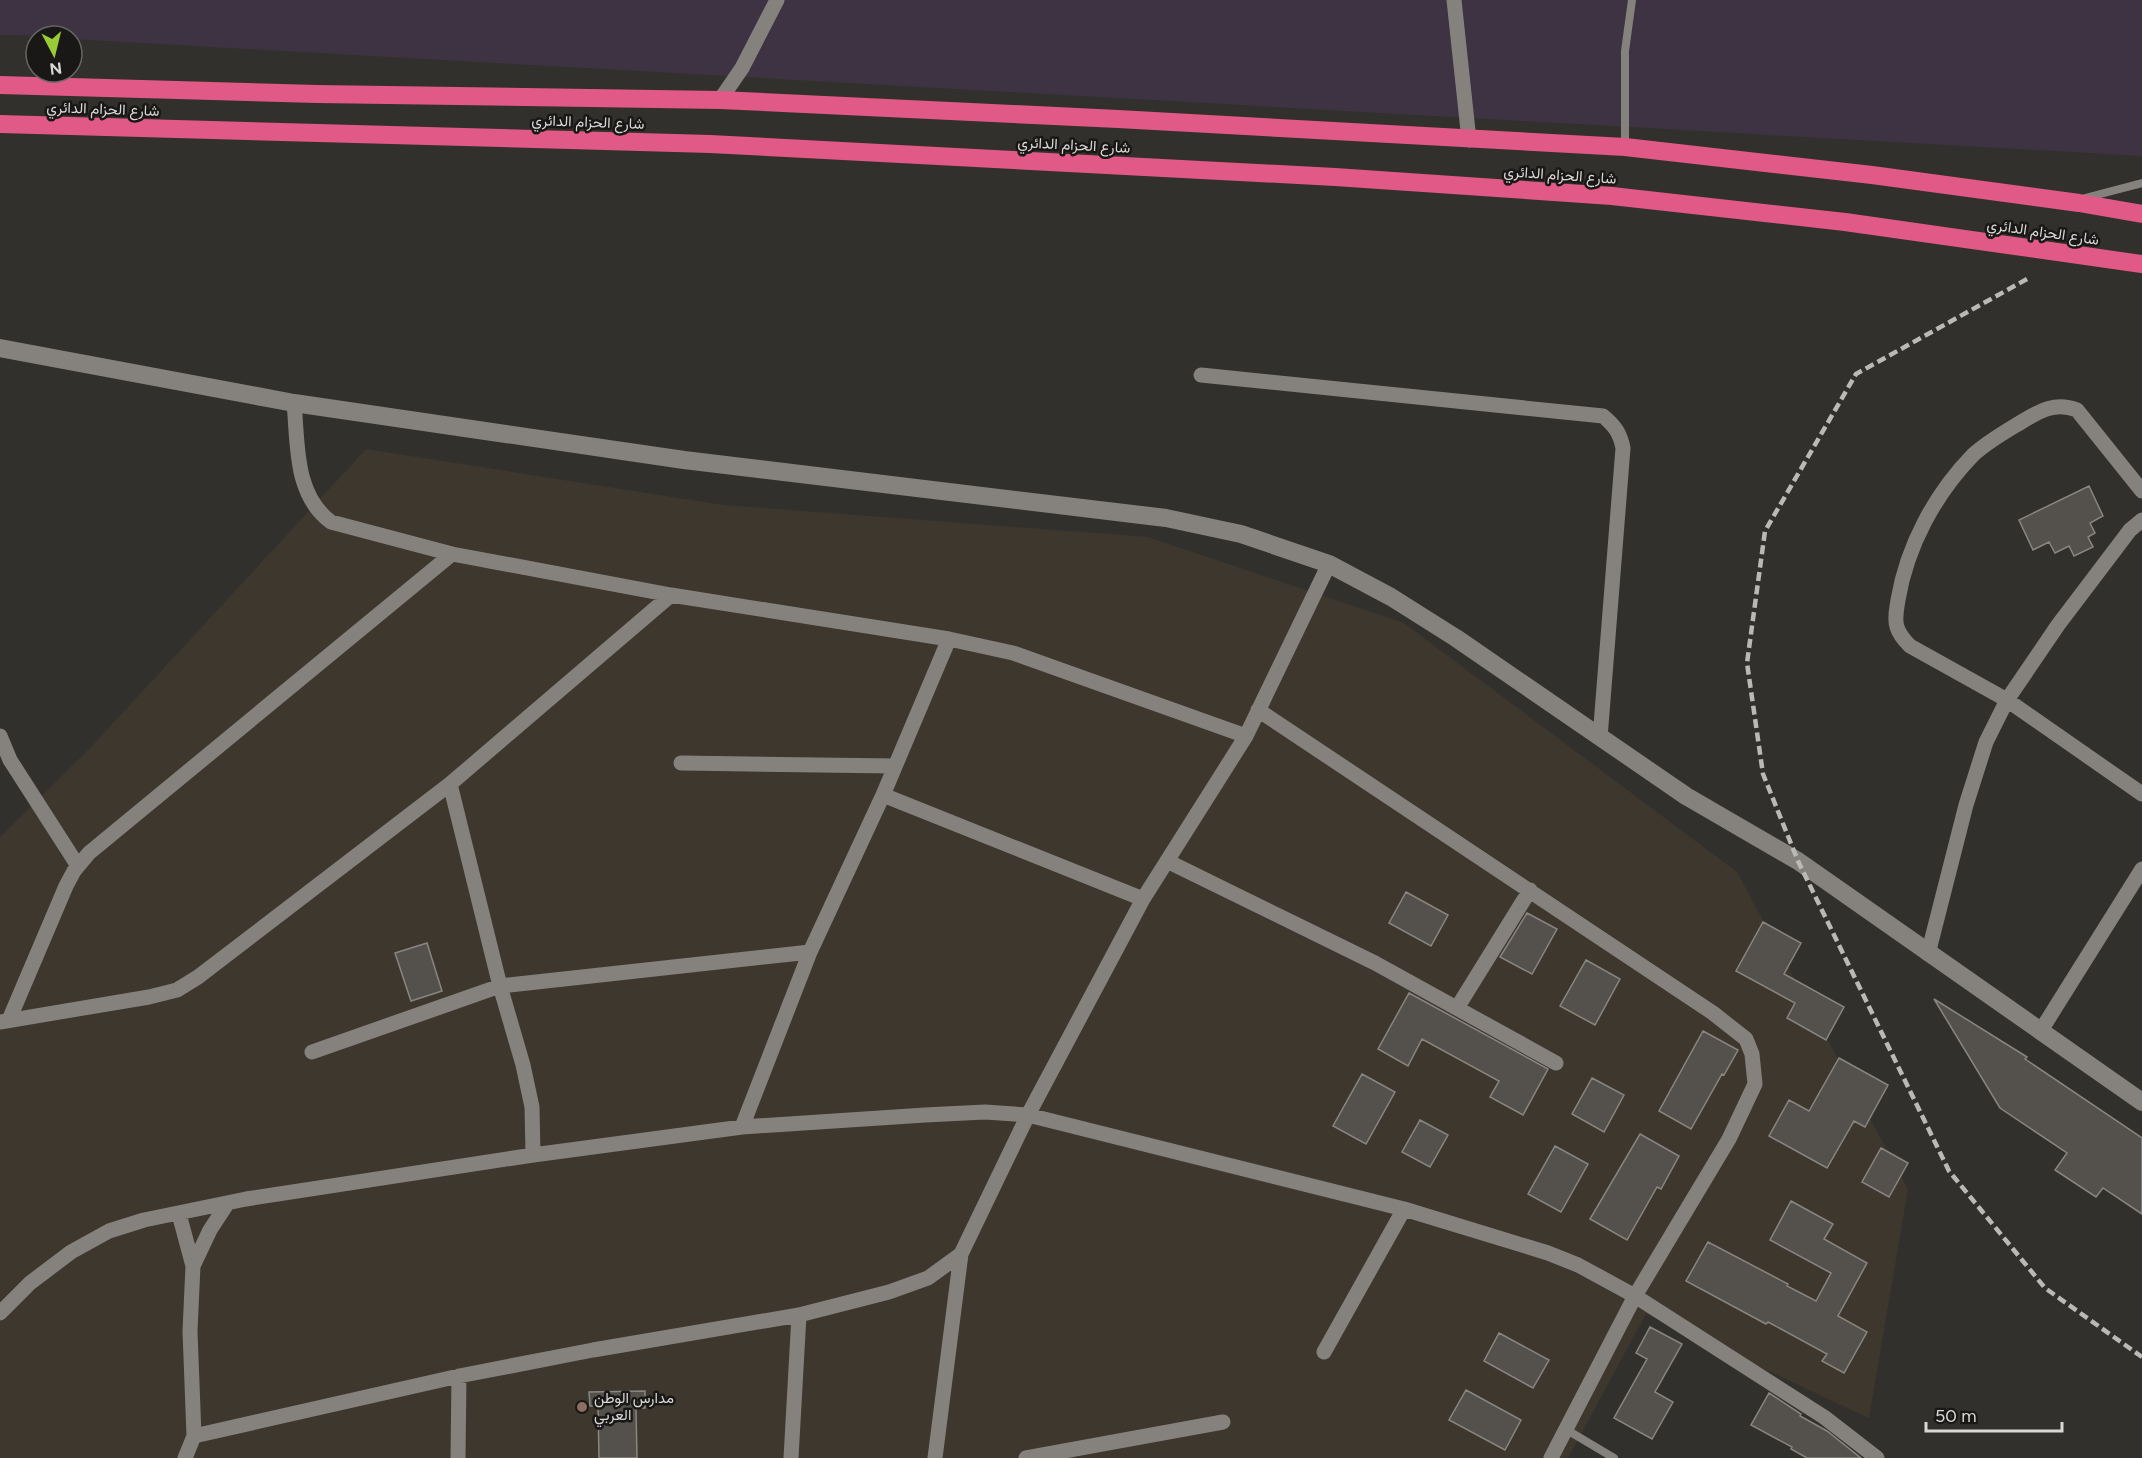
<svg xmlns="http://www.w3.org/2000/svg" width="2142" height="1458" font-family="Figtree,Vazirmatn,sans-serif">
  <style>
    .built { fill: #3d372e }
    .industrial { fill: #3d3343 }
    .building { fill: #54514d; stroke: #898681; stroke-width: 1.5 }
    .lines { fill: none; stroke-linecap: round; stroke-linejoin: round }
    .lane { stroke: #85827e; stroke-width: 8 }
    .street { stroke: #85827e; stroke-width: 15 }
    .secondary { stroke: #85827e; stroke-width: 18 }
    .highway { stroke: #e15987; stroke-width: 18 }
    .rail { stroke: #bbb9b7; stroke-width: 4.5; stroke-dasharray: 9 4.5; stroke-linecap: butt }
    .education-dot { fill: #8d6e63; stroke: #191816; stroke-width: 2 }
    .labels { text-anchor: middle; stroke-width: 5; stroke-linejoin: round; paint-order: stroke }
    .street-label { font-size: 15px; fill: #dad8d6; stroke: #191816 }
    .poi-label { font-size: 15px; fill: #dad8d6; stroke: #191816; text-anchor: start }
  </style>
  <rect width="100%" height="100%" fill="#32302c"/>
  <path class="built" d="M366,449L723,505L1148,537L1404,623L1737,872L1908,1189L1869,1418L1646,1314L1568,1458H0V837L90,748Z"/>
  <path class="industrial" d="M0,0H2142V156L72,39V36L0,35Z"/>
  <path class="building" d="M2089,486L2103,516L2090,523L2095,533L2088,537L2093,547L2074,556L2069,546L2055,553L2049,542L2033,550L2019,520Z
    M1406,892L1448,915L1431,946L1389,923Z
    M1527,913L1557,929L1532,974L1500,957Z
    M1763,922L1801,943L1784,974L1844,1007L1826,1040L1787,1018L1795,1003L1736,971Z
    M427,943L442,991L411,1001L395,953Z
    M1586,960L1620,979L1595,1025L1560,1006Z
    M1409,993L1548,1069L1523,1115L1490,1097L1499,1081L1422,1039L1408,1066L1378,1049Z
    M1934,999L2027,1057L2025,1059L2142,1138V1214L2103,1188L2096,1197L2055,1170L2067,1153L2000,1108Z
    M1703,1031L1738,1050L1724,1075L1722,1074L1691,1129L1659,1111Z
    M1839,1058L1888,1085L1865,1127L1854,1121L1827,1168L1769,1136L1789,1100L1809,1111Z
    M1362,1074L1395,1092L1366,1144L1333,1126Z
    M1592,1078L1624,1095L1604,1132L1572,1114Z
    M1420,1120L1448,1135L1430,1167L1402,1152Z
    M1640,1134L1679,1156L1661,1189L1657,1187L1627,1240L1590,1219Z
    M1555,1146L1588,1164L1561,1212L1528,1194Z
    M1881,1148L1908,1163L1889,1197L1862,1182Z
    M1791,1201L1833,1224L1824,1239L1867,1263L1838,1316L1867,1332L1844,1373L1822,1361L1827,1354L1768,1322L1766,1324L1686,1281L1708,1242L1788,1284L1787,1286L1816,1301L1831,1273L1770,1240Z
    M1650,1327L1682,1344L1655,1392L1673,1402L1652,1439L1614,1418L1647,1359L1636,1353Z
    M1499,1333L1549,1360L1533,1388L1484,1361Z
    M1466,1390L1521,1420L1505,1450L1449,1420Z
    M645,1391V1408H636L637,1458H599L598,1406H590L589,1392Z
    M1769,1393L1801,1414L1800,1416L1827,1431L1861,1458H1807L1791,1449L1792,1447L1751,1425Z"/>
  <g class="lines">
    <path class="lane" d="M1625,146V51L1632,0
      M2085,198L2142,183
      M1567,1430L1614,1458"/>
    <path class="street" d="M1454,0L1469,140
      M720,100L742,68L777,0
      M1201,375L1603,416C1615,426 1620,433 1623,448L1600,738
      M294,403C298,444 294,495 331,522L452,554L671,595L949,639L1013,653L1246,736
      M2142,491L2077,410C2054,401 2038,412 2018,424C2003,433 1986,443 1973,455C1935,494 1907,546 1898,600C1897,608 1894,618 1897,627C1899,634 1904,640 1910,646L2007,700L2142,794
      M1258,710L1713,1013L1746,1039L1752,1054L1755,1084L1729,1139L1635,1296L1551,1458
      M0,736L10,760L78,866
      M681,763L894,766
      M450,784L500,986L523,1065L532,1107L533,1155
      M883,795L1143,899
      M1167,861L1375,963L1556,1063
      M1928,954L1966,805L1986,742L2007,700L2058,625L2130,530L2142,520
      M1457,1008L1530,890
      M9,1020L66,886L74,871L89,853L452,554
      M0,1022L149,997L177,990L198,977L450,784L671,595
      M2040,1032L2142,869
      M312,1052L500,986L810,952
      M742,1127L810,952L883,795L949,639
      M179,1214L193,1266L190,1331L194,1436L185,1458
      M193,1266L210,1230L227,1204
      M0,1313L30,1283L71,1252L109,1231L144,1220L246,1199L533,1155L742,1127L925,1115L985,1112L1028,1115L1404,1209L1548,1253L1578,1265L1635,1296L1824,1417L1877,1458
      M1324,1352L1404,1209
      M194,1436L459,1376L593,1350L799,1315L889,1292L928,1278L961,1254
      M458,1458L459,1376
      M791,1458L799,1315
      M935,1458L961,1254L1028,1115L1143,899L1246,736L1329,564
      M1026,1458L1223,1422"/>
    <path class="secondary" d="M0,348L294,403L684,460L1166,518L1241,534L1329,564L1391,597L1456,638L1686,796L1798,861L2142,1102"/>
    <path class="highway" d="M0,85L317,94L720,100L1118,119L1625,147L1872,175L2079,203L2142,214
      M0,124L710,144L1335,177L1612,196L1845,222L2142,264"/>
    <path class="rail" d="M2027,279L1856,374L1765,531L1747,663L1763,774L1798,861L1949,1171L2045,1288L2142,1357"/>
  </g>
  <circle class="education-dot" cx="582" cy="1407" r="6"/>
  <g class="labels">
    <g class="street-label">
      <text transform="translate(103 109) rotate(2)" y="5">شارع الحزام الدائري</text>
      <text transform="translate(588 122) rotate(2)" y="5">شارع الحزام الدائري</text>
      <text transform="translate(1074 145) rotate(3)" y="5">شارع الحزام الدائري</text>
      <text transform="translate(1560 175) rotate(4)" y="5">شارع الحزام الدائري</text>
      <text transform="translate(2043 232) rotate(8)" y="5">شارع الحزام الدائري</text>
    </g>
    <g class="poi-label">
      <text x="594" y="1403">مدارس الوطن<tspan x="594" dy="17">العربي</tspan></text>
    </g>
  </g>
  <g transform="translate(54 54) rotate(173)"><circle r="28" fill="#191816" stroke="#666563" stroke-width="1.5"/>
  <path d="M0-4.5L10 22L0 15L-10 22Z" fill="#99cb36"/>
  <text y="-9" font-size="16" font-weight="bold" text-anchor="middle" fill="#dad8d6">N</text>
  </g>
  <path d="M1926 1422v9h136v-9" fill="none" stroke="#dad8d6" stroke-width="3"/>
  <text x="1935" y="1422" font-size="18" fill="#dad8d6" stroke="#191816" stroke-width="4.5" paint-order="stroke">50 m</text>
</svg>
